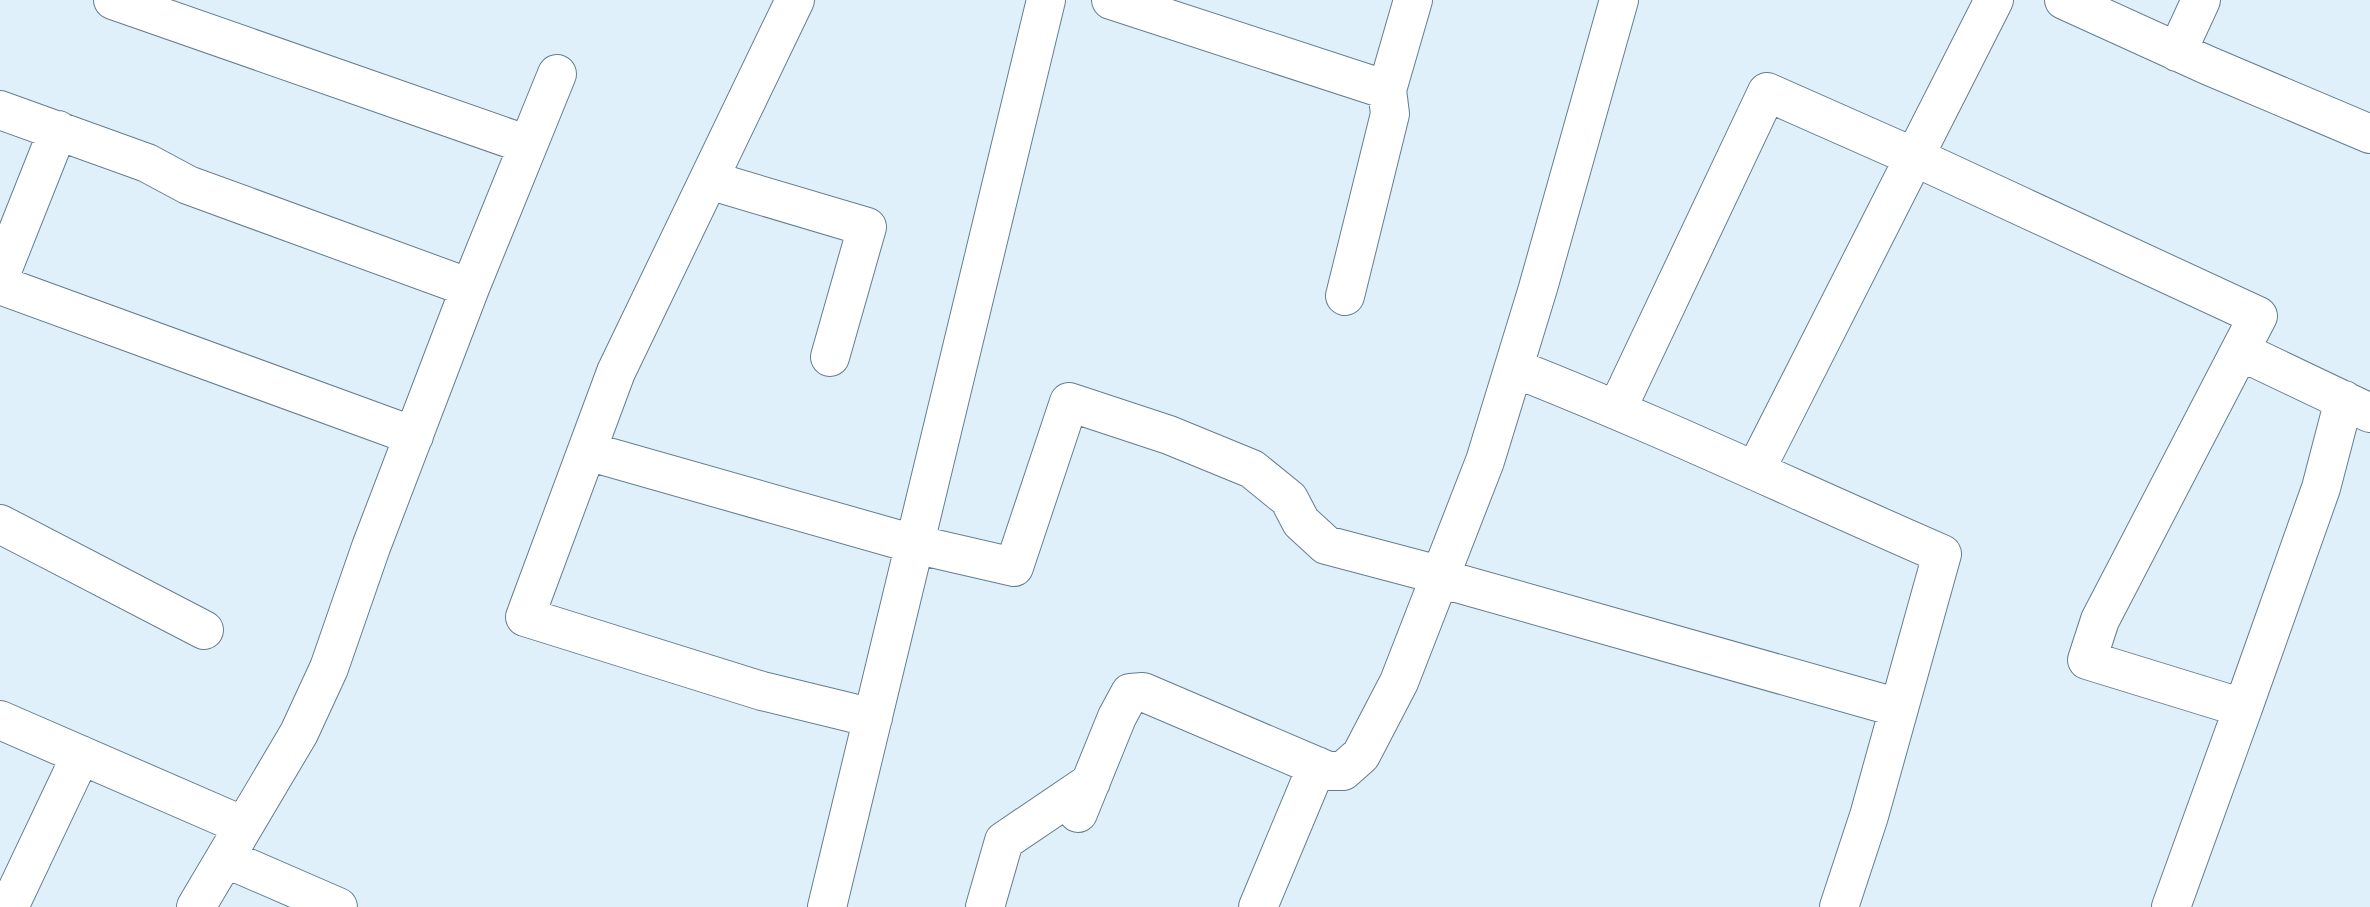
<svg xmlns="http://www.w3.org/2000/svg" width="2370" height="907" font-family="Cabin,sans-serif">
  <style>
    .lines { fill: none; stroke-linecap: round; stroke-linejoin: round }
    .minor-casing { stroke: #647e8f; stroke-width: 40 }
    .minor { stroke: #fff; stroke-width: 38 }
  </style>
  <rect width="100%" height="100%" fill="#dff0fb"/>
  <g class="lines">
    <g class="minor-casing">
      <path id="minor" d="M113,0L528,145
        M795,0L616,372L525,617L762,691L873,718
        M1111,0L1387,90
        M2064,0L2207,65L2370,134
        M2177,52L2201,0
        M0,110L147,163L188,185L470,288
        M709,180L867,227L830,357
        M0,276L58,130
        M0,285L414,436
        M1345,296L1390,114L1387,90L1413,0
        M2240,351L2370,413
        M1514,368C1659,425 1799,492 1942,554L1869,816L1839,907
        M1617,409L1767,92L1932,165L2258,316L2100,620L2087,660L2243,708L2171,907
        M587,451L914,544L1014,567L1069,402L1169,435L1252,469L1289,499L1301,522L1326,545L1428,572L1439,578L1899,708
        M1755,471L1994,0
        M0,524L204,630
        M2243,708L2321,488L2344,400
        M0,720L244,826
        M1078,813L1117,717L1130,693L1143,692L1328,771H1343L1361,755L1399,682L1485,461L1538,288L1619,0
        M225,858L338,907
        M9,907L81,755
        M196,907L299,733L329,668L371,547L470,288L557,74
        M827,907L1046,0
        M985,907L1004,841L1091,782
        M1258,907L1317,766"/>
    </g>
    <use href="#minor" class="minor"/>
  </g>
</svg>
